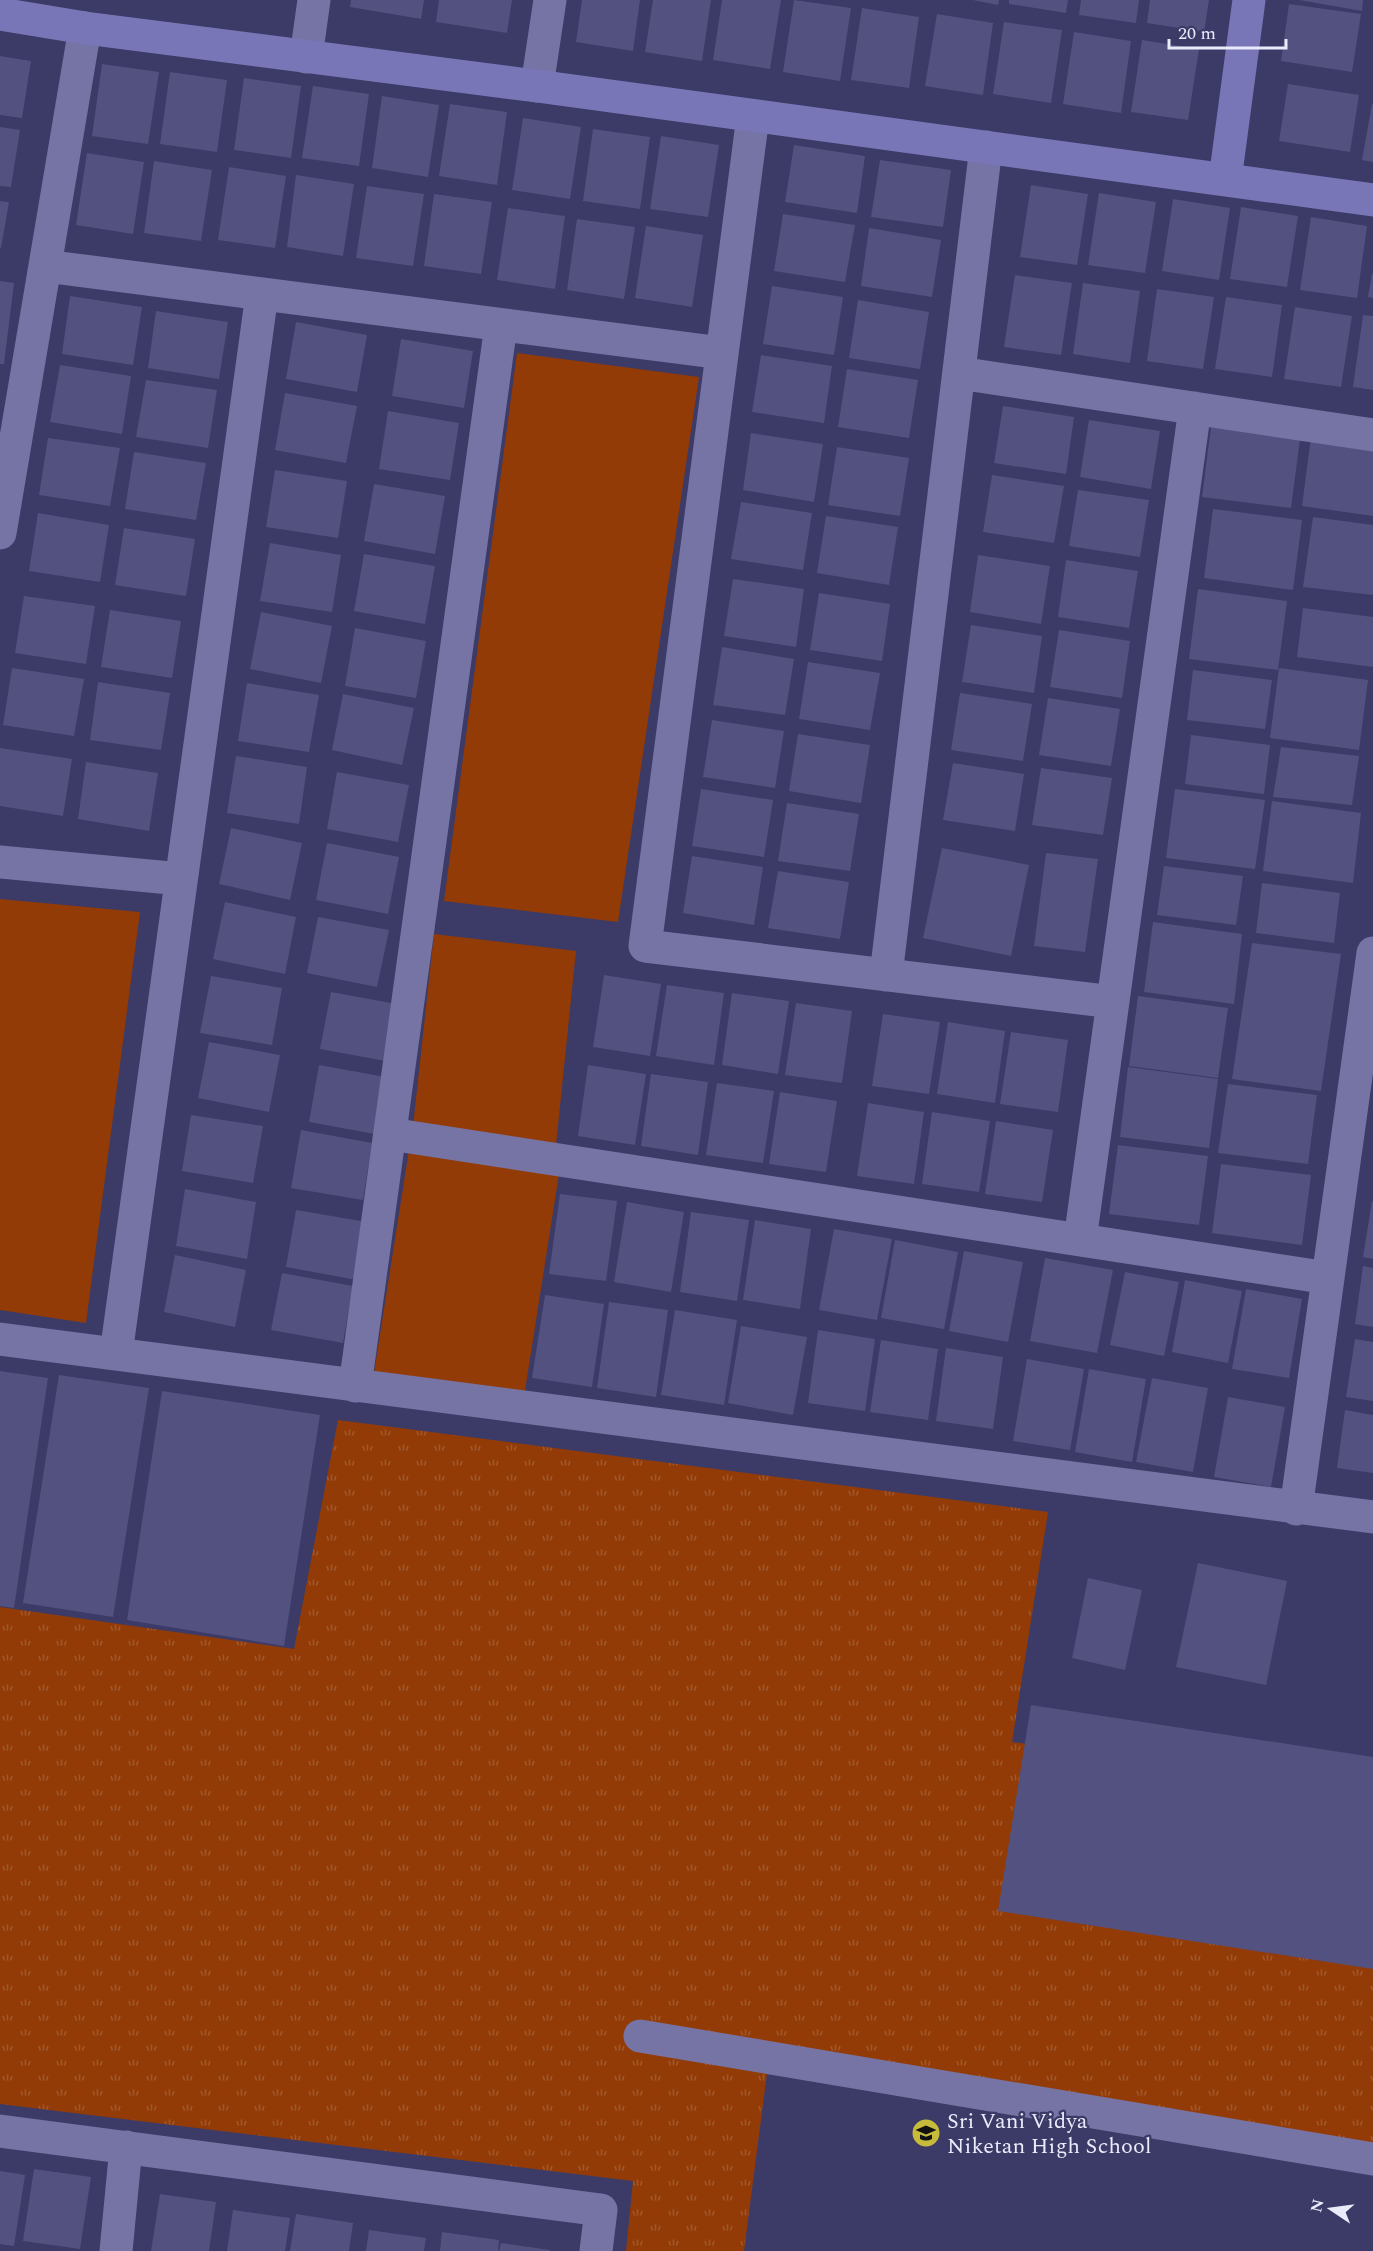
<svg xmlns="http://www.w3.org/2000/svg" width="1373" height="2251" font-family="Spectral,serif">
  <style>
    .grass { fill: url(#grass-tufts) }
    .green { fill: #923b07 }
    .building { fill: #525180 }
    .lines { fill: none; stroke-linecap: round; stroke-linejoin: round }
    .street { stroke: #7574a5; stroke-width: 33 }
    .secondary { stroke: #7976b8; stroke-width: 33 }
    .labels { text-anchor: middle; stroke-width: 4.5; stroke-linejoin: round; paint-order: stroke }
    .poi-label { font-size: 22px; fill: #e9eafa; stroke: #3c3a66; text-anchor: start }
  </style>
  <defs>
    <pattern id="grass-tufts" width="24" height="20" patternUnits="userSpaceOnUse" patternTransform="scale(1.5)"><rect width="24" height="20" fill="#923b07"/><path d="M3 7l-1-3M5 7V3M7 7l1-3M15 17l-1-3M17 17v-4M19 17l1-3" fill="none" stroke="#a1582c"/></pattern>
  </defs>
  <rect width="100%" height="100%" fill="#3c3a66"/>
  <path class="grass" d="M338,1420L1048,1512L1012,1742L1373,1786V2143L767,2073L744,2251H626L633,2181L0,2104V1607L294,1649Z"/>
  <path class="green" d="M517,353L699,377L618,922L444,901Z
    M0,899L140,912L86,1323L0,1310Z
    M434,934L576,951L556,1145L413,1126Z
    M409,1150L559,1174L524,1397L374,1373Z"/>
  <path class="building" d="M351,0H424L421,19L350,7Z
    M439,0H512L507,33L436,22Z
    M582,0H640L633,51L576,42Z
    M653,0H711L702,61L645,52Z
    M722,0H781L770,69L713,60Z
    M794,0L851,8L840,81L783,72Z
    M973,0H999L998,5Z
    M1009,0H1068L1066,13L1009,4Z
    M1081,0H1139L1136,23L1079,15Z
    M1150,0H1209L1204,32L1147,23Z
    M1299,0H1363L1362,11Z
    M1289,4L1361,14L1352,72L1281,61Z
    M862,8L919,17L909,88L851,80Z
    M937,14L993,23L983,95L925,86Z
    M1004,22L1062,30L1051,103L993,94Z
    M1074,32L1131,41L1121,113L1063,104Z
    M1142,40L1199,49L1188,120L1131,112Z
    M0,56L31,61L22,118L0,115Z
    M102,64L159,72L148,144L92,136Z
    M170,72L227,80L217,152L160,144Z
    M244,78L301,86L291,158L234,150Z
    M1288,84L1359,95L1350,152L1279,141Z
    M313,86L369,94L359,166L302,158Z
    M382,96L439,105L428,177L372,168Z
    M450,104L507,112L497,185L439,176Z
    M1372,104H1373V162L1362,160Z
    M523,118L581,127L570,199L512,190Z
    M0,127L20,130L11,187L0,186Z
    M593,129L650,137L640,209L583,201Z
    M661,136L719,145L708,217L650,209Z
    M794,145L865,156L857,213L785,202Z
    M87,153L144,162L133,234L76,225Z
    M880,160L951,170L943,227L871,217Z
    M154,161L212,170L201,241L144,233Z
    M229,167L286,176L275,248L218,240Z
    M296,175L354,184L343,256L287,247Z
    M1031,185L1088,194L1077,265L1020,257Z
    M367,186L424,194L413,266L356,258Z
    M1099,193L1156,202L1145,273L1088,265Z
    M434,194L492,202L481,274L424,266Z
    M1173,199L1230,208L1219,280L1162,271Z
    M0,201L9,202L1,248H0Z
    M1241,207L1298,216L1287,287L1230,279Z
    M508,208L565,216L555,289L497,280Z
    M783,214L855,225L845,282L774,271Z
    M1311,217L1367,226L1357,298L1300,290Z
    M577,219L635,227L624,299L567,290Z
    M646,226L703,235L692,307L635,298Z
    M869,228L941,240L932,297L861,286Z
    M1372,274H1373V298L1368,297Z
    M1015,275L1072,283L1061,355L1004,347Z
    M0,281L14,283L4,364H0Z
    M1083,283L1140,291L1130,363L1073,354Z
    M772,286L843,297L834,355L763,344Z
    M1157,289L1214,297L1203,369L1147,361Z
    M70,296L142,307L133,365L62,354Z
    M1226,297L1282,305L1272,377L1215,369Z
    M858,300L929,312L920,369L849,358Z
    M1295,307L1352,316L1341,387L1284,379Z
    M156,311L228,322L219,379L148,368Z
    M1363,315L1373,316V390L1353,387Z
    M296,322L367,335L357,392L286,379Z
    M401,339L473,351L464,408L392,396Z
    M761,355L832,366L824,423L752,412Z
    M60,365L131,376L122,434L50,422Z
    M847,369L918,380L909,438L838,427Z
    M146,380L217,390L208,448L136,437Z
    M285,393L357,406L346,463L275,450Z
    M1003,406L1074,417L1066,474L994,463Z
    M388,411L459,423L450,480L379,469Z
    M1089,420L1160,431L1151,489L1080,477Z
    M1211,427L1300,439L1291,508L1202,497Z
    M751,433L823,444L814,502L743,490Z
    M1311,437L1373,445V516L1302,506Z
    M48,438L120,448L110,506L39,495Z
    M837,447L909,458L900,516L828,505Z
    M134,452L206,463L196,520L125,509Z
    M275,470L347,481L338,538L266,527Z
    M992,475L1064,486L1054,543L983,532Z
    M374,484L445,496L435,554L364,541Z
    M1078,490L1149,500L1140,557L1069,546Z
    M741,502L812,513L803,570L731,559Z
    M1213,509L1302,520L1293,590L1204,578Z
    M38,513L109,525L100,582L29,571Z
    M826,516L898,527L889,585L817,573Z
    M1313,517L1373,525V595L1303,587Z
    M124,528L195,539L186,596L115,585Z
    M270,543L341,555L332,612L260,601Z
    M364,554L435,566L425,624L354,611Z
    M978,555L1050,566L1041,624L970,612Z
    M1066,560L1138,571L1129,628L1058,617Z
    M733,579L804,589L796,647L724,636Z
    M1198,589L1287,601L1278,670L1189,659Z
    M819,593L890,604L882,661L810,650Z
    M24,596L95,606L86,664L15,653Z
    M1303,608L1373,617V667L1297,657Z
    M110,610L181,621L172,678L101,667Z
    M261,612L332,626L321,683L250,669Z
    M971,625L1042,636L1034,693L962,682Z
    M355,628L426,641L416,698L345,686Z
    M1059,630L1130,641L1122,698L1050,687Z
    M722,647L794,659L785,715L713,705Z
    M808,662L880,673L870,730L799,719Z
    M12,668L84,679L74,736L3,725Z
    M1279,668L1368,680L1359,750L1270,738Z
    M1193,670L1272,680L1265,729L1187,720Z
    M98,682L170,693L161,750L90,740Z
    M247,683L319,695L309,752L238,741Z
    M960,693L1032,704L1023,761L951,750Z
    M343,694L414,708L402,765L332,750Z
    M1048,698L1120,709L1111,766L1039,755Z
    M712,720L784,731L775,788L703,777Z
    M798,734L870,745L861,803L789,791Z
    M1191,735L1270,745L1264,794L1185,784Z
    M1281,747L1359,756L1352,805L1273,797Z
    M0,748L72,759L63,816L0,806Z
    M236,756L307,767L299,824L227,813Z
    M86,762L158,773L149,831L78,819Z
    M953,763L1024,774L1015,831L943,820Z
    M1041,768L1112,778L1103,835L1032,825Z
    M337,772L409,785L398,842L327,829Z
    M701,789L773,800L764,857L692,846Z
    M1175,789L1265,800L1255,869L1166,858Z
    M1272,801L1361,813L1353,883L1263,871Z
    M787,803L859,814L850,871L778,861Z
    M231,828L302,843L290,900L219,884Z
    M327,843L399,857L388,914L316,900Z
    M942,848L1029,865L1011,956L923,938Z
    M1046,853L1098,859L1085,952L1034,946Z
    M692,856L763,867L754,925L683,913Z
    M1164,866L1243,876L1236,925L1157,915Z
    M778,871L849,882L840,939L768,928Z
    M1262,883L1340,893L1334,943L1256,933Z
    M225,902L296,917L285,974L213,959Z
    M318,917L389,930L377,987L307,973Z
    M1153,922L1242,934L1234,1004L1144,992Z
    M1252,943L1341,954L1321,1091L1232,1079Z
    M604,975L661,984L650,1056L593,1047Z
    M211,976L282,988L272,1045L200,1033Z
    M667,985L724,993L714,1065L656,1056Z
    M331,992L402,1005L391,1062L320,1049Z
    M732,993L789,1001L778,1074L722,1065Z
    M1138,996L1228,1008L1218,1078L1129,1066Z
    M796,1003L852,1011L842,1083L785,1075Z
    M883,1014L940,1022L929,1094L872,1086Z
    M948,1022L1005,1031L995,1103L937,1094Z
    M1011,1032L1068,1040L1058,1112L1000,1104Z
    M209,1042L280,1055L269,1112L198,1098Z
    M319,1065L391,1078L380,1135L309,1122Z
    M588,1065L646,1074L635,1145L578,1136Z
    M1128,1067L1218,1079L1209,1148L1120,1137Z
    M651,1074L708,1082L698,1155L641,1146Z
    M717,1083L774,1091L763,1163L706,1155Z
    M1228,1084L1317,1095L1308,1164L1218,1153Z
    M780,1092L837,1101L826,1172L769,1164Z
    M868,1103L924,1112L914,1184L857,1176Z
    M932,1112L990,1121L979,1192L922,1184Z
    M191,1115L263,1126L253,1183L182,1171Z
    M996,1121L1053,1130L1042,1202L985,1194Z
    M301,1130L372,1143L363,1200L291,1188Z
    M1118,1145L1208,1156L1199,1225L1109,1214Z
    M1221,1164L1311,1175L1302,1245L1212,1233Z
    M185,1189L256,1202L247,1259L176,1246Z
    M560,1194L617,1201L606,1281L549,1274Z
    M1372,1201H1373V1259L1363,1257Z
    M627,1202L684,1212L671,1292L614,1282Z
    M296,1210L367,1222L357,1280L286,1267Z
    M691,1212L749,1220L737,1301L680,1292Z
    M755,1220L811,1229L800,1309L743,1300Z
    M834,1229L892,1239L877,1320L819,1310Z
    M895,1240L958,1252L944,1329L881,1318Z
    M964,1251L1023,1262L1008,1342L949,1331Z
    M175,1255L246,1270L235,1327L164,1312Z
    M1045,1258L1113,1270L1097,1353L1030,1341Z
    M1363,1266L1373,1268V1327L1355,1324Z
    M1125,1272L1179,1282L1164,1356L1110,1345Z
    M282,1273L353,1286L343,1343L271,1330Z
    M1185,1280L1242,1291L1228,1363L1172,1352Z
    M1246,1289L1302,1299L1289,1378L1232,1369Z
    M545,1295L604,1304L592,1387L532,1378Z
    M609,1302L668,1310L656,1397L597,1388Z
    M675,1310L737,1320L724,1405L661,1395Z
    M741,1326L807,1337L793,1415L728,1403Z
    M818,1330L875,1339L865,1411L808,1403Z
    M1355,1339L1373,1342V1401L1346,1397Z
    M881,1340L938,1349L928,1420L870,1412Z
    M946,1348L1003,1357L993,1429L936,1421Z
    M1027,1359L1084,1369L1070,1450L1013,1441Z
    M1089,1369L1146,1379L1132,1462L1075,1452Z
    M0,1371L48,1378L14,1608L0,1606Z
    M59,1375L149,1388L113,1617L23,1603Z
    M1152,1378L1208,1388L1193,1472L1136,1462Z
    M162,1391L320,1415L284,1646L127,1620Z
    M1228,1397L1285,1407L1271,1487L1214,1477Z
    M1345,1410L1373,1415V1473L1337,1468Z
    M1198,1563L1287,1581L1266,1685L1176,1667Z
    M1088,1578L1142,1590L1125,1670L1072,1658Z
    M1031,1705L1373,1757V1969L998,1911Z
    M34,2169L91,2177L80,2249L23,2241Z
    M0,2171L25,2175L14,2246L0,2244Z
    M160,2194L216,2202L209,2251H151Z
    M233,2210L290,2218L285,2251H227Z
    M296,2214L353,2223L349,2251H290Z
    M369,2230L426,2238L424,2251H366Z
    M442,2232L499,2240L498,2251H440Z
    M501,2243L550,2250V2251H499Z"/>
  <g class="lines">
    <path class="street" d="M306,57L314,0
      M537,86L550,0
      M753,116L645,946L1113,1002
      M45,266L722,353
      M959,373L1373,435
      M0,533L85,28
      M0,862L181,879
      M886,975L986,147
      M390,1134L1328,1278
      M1080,1240L1195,408
      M0,1339L1373,1517
      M116,1354L262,294
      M355,1386L501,325
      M1296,1509L1373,953
      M640,2036L1373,2159
      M0,2131L601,2210L596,2251
      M116,2251L126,2147"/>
    <path class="secondary" d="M0,14L85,28L537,86L1373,200
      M1225,180L1249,0"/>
  </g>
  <defs>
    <g id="school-disc" transform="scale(1.5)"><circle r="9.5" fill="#c7bb3c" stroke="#3c3a66"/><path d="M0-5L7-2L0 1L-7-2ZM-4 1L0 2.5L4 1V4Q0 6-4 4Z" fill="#111"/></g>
  </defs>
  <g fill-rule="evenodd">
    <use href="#school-disc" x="926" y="2133"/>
  </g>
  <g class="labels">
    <g class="poi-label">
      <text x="947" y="2128">Sri Vani Vidya<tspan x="947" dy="25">Niketan High School</tspan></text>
    </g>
  </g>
  <g transform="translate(1331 2209) rotate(283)" stroke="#3c3a66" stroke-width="4.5" paint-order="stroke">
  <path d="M0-4.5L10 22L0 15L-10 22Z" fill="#e9eafa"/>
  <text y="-9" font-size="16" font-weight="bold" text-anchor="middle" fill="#e9eafa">N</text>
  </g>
  <path d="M1169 39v9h117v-9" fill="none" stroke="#e9eafa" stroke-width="3"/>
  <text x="1178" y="39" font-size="18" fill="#e9eafa" stroke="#3c3a66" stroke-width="4.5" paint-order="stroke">20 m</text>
</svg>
